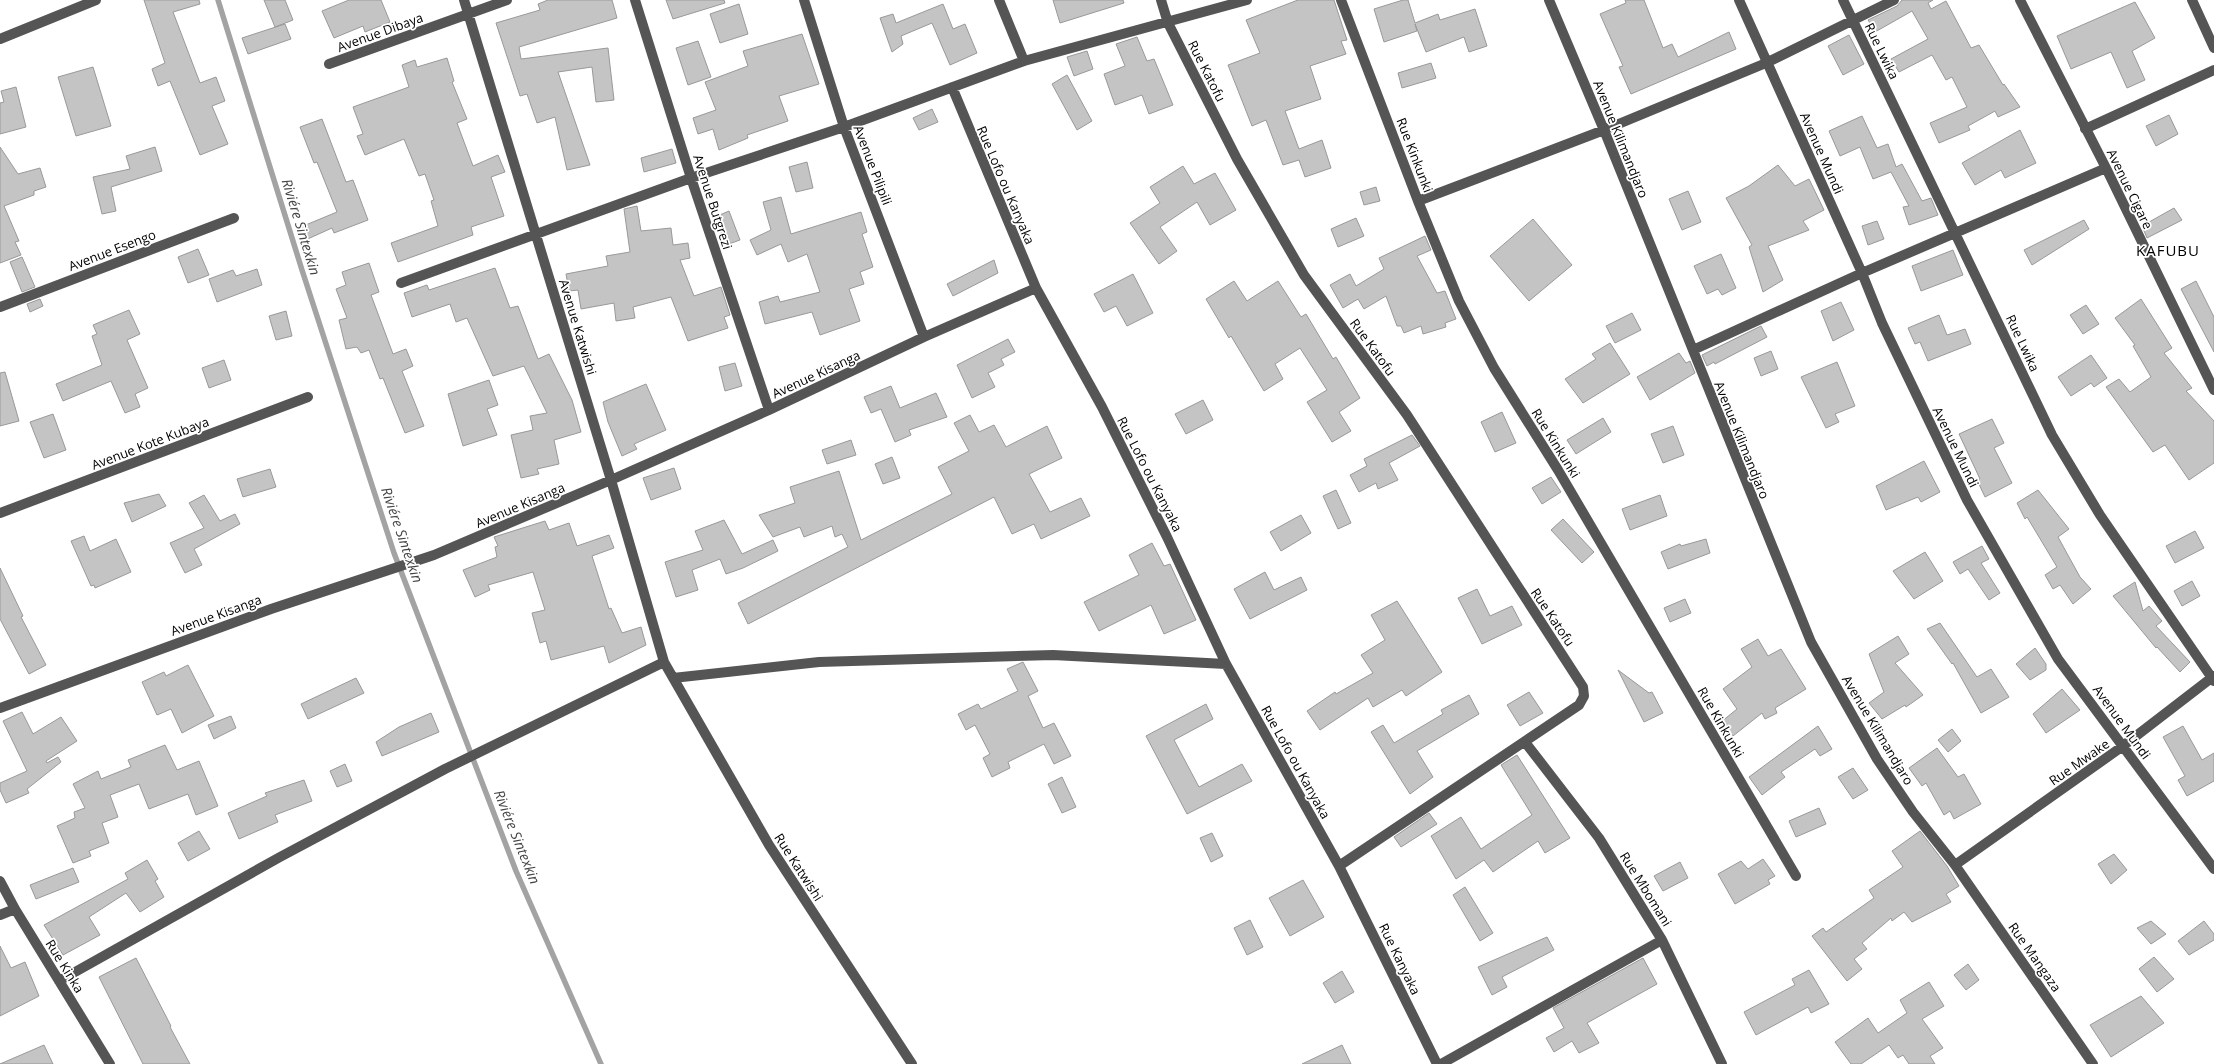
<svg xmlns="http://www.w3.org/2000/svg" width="2214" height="1064" font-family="'Open Sans',sans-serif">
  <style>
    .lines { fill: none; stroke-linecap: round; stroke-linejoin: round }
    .stream { stroke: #a3a3a3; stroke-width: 5.5 }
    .building { fill: #c4c4c4; stroke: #999 }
    .minor { stroke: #555; stroke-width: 10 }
    .labels { text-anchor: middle; stroke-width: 3.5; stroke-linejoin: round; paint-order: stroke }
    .street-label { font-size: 13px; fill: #000; stroke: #fff }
    .water-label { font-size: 14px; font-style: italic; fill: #444; stroke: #fff }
    .quarter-label { font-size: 15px; letter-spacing: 1px; fill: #000; stroke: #fff }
  </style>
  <rect width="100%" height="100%" fill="#fff"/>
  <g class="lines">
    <path class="stream" d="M218,0L302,270L394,553L516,871L601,1064"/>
  </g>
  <path class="building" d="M144,0H199L200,4L173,12L200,83L216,77L225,101L212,106L228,144L200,155L170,81L158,86L152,69L165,63Z
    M264,0H285L293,20L275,27Z
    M349,0H381L390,22L365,32L363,26L334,38L322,11Z
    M548,0H612L617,18L519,47L521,59L608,48L614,100L596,102L592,67L558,72L590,165L567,170L555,117L537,123L527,94L520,96L496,23L540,10L538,4Z
    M666,0H724L725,3L673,19Z
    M1053,0H1123L1124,3L1060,23Z
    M1298,0H1334L1347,40L1341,41L1346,54L1310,66L1321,99L1285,111L1299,149L1322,140L1331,168L1305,177L1299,160L1283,165L1266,120L1252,126L1228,65L1260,53L1246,20Z
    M1403,0H1408L1415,23L1438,14L1440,20L1475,9L1487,46L1469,52L1464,37L1426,52L1415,24L1417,31L1384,42L1374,9Z
    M1625,0H1644L1663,48L1672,44L1678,57L1729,32L1736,49L1631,94L1619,67L1623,66L1600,14L1626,3Z
    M1902,0H1933L1928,3L1931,9L1946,1L1971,48L1979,45L2003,85L2004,84L2020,107L1998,117L1995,111L1968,126L1970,130L1939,143L1930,123L1967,107L1952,77L1946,80L1932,55L1899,72L1891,59L1928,39L1912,11L1875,32L1868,20L1897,6Z
    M2135,2L2155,38L2132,51L2145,80L2127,88L2111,52L2071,69L2057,36Z
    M739,4L748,34L720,43L710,14Z
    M943,4L953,29L965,24L977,53L950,65L932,23L901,36L903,44L892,52L880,18L893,14L896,23Z
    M285,24L291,39L248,54L242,38Z
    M802,34L819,84L779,96L788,121L747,135L748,138L719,150L713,129L698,134L693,118L716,110L705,82L748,66L743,51Z
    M1849,35L1864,64L1843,75L1828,46Z
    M1137,37L1147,61L1154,59L1173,105L1149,114L1142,95L1115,105L1104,74L1125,66L1116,44Z
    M698,41L711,77L688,85L676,48Z
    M1087,51L1093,69L1074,76L1067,57Z
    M447,58L454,81L452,82L467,119L457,123L473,166L498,155L505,172L491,177L504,216L471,227L473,235L398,262L391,243L438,226L431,201L434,200L425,174L419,176L404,139L365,155L357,136L363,134L353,107L409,87L402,65L415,60L417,67Z
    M1431,63L1436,78L1402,88L1398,73Z
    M93,67L111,126L76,136L58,77Z
    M1067,75L1092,121L1077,130L1052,84Z
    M16,87L26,127L0,134V103L4,102L1,91Z
    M932,109L938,122L919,130L913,118Z
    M2169,115L2178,134L2156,146L2146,126Z
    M1862,116L1877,148L1888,144L1896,167L1902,164L1922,201L1931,198L1938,215L1909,225L1903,207L1909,206L1891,172L1873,179L1860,147L1840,156L1829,131Z
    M322,119L346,182L353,180L368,220L334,233L332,228L301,242L296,229L337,212L317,162L314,163L300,127Z
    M2020,130L2036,163L2005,178L2001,170L1975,185L1962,163Z
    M0,147L18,174L40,168L46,187L34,191V195L4,206L19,241L15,242L21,255L0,263Z
    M155,147L162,171L111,187L116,211L102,214L93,177L130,169L126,156Z
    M672,149L676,163L644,172L641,158Z
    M807,162L813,188L796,192L789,167Z
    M1778,165L1795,186L1809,179L1824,210L1803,221L1809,230L1768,246L1783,280L1763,292L1749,247L1752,245L1726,198L1749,186Z
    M1183,166L1194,184L1215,173L1236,210L1210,225L1197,202L1160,227L1177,251L1159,264L1130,223L1160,203L1150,187Z
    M1376,187L1380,201L1364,205L1360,192Z
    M1688,191L1701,222L1682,230L1669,199Z
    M781,197L791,234L861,212L867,232L862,234L873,267L860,272L864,284L849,289L860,321L820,335L812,312L765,324L759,302L778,296L780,302L820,292L807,254L788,262L781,244L757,255L750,240L771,230L763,202Z
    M637,206L641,231L671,228L673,245L688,243L690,258L680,260L694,296L721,287L730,315L724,317L728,328L688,341L671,297L633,307L635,318L616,321L614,303L581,309L578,290L569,291L566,274L608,266L606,256L630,252L624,209Z
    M2174,208L2182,220L2147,238L2142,226Z
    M729,211L740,240L726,245L715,217Z
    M1356,218L1364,236L1338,247L1331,229Z
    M1533,219L1572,265L1529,301L1490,256Z
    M2084,220L2089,229L2032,265L2024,250Z
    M1877,221L1884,239L1868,245L1862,226Z
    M1425,236L1431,250L1417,256L1437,293L1445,291L1456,319L1445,323L1446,327L1423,334L1421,326L1404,333L1401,326H1397L1386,296L1364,309L1358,299L1343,308L1330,285L1350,274L1356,286L1384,269L1379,258Z
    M198,249L209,275L188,283L178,257Z
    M1953,250L1963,275L1921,291L1912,266Z
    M1721,254L1736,288L1722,295L1718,289L1707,294L1694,266Z
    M22,257L35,287L22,292L10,262Z
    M994,260L998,273L953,296L947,284Z
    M369,263L379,292L371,295L393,354L406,349L413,366L402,371L424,426L405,433L383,378L380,379L369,350L361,353L357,347L346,349L339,320L347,318L336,289L346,285L342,272Z
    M495,268L510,308L518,306L538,359L549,354L572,400L581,432L554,440L559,464L537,469L539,474L521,478L511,435L533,430L530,416L547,413L524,366L493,376L467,318L456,322L450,304L412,317L404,293L427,285L429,290Z
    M257,269L262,285L217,302L209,279L233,270L236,276Z
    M1133,274L1153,313L1127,326L1116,306L1104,312L1094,294Z
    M1234,281L1247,301L1278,281L1301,317L1306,314L1333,359L1336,357L1360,398L1339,412L1351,431L1332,442L1307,402L1327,390L1300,348L1275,364L1283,379L1264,391L1231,336L1229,338L1206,299Z
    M2196,281L2214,317V352L2181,289Z
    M40,299L43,306L30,312L27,304Z
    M2141,299L2172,348L2164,353L2192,388L2186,391L2214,421V463L2189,480L2165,445L2153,452L2106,387L2119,379L2130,392L2151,377L2133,346L2135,345L2115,318Z
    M1841,302L1854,330L1833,341L1821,311Z
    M2086,305L2099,324L2083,334L2070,315Z
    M129,310L140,334L127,340L148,388L135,394L140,407L125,413L111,381L63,401L56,384L102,365L92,336L97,334L93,325Z
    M286,311L292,336L276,340L269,316Z
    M1632,313L1641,330L1615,343L1606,326Z
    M1939,315L1947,335L1965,329L1971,344L1928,361L1920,342L1915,344L1908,328Z
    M1761,326L1767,337L1715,364L1714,362L1707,366L1702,355Z
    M1008,339L1015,352L1001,359L1004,365L988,373L995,387L972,398L957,365Z
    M1610,343L1630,374L1583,403L1565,379L1596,359L1592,354Z
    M1771,351L1778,369L1761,376L1754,358Z
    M1679,353L1686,363L1690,361L1695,373L1650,400L1637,377Z
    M2091,355L2107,378L2094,387L2091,383L2071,396L2058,377Z
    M224,360L231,380L209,388L202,368Z
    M1837,362L1855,406L1835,414L1839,422L1826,428L1801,377Z
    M735,363L742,386L725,391L719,367Z
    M5,372L19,421L0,426V373Z
    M489,380L498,405L487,409L497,435L463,446L448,394Z
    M646,384L666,430L634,444L637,449L622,456L608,422L603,402Z
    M891,386L900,408L936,393L947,417L909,430L911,435L895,442L881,409L871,413L864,397Z
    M1203,400L1213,420L1186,434L1175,414Z
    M1502,412L1516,443L1495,452L1481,422Z
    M53,414L66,450L44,458L30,422Z
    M970,415L979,432L994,425L1006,447L1047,426L1062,458L1029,474L1050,512L1081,498L1090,516L1041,539L1034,524L1012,534L994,497L748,624L738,603L848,547L842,534L835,537L832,526L804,537L800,527L773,537L759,515L795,503L790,487L839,471L861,540L952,494L938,467L969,451L954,423Z
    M1603,418L1611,432L1576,454L1567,440Z
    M1992,419L2004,443L1994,448L2012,483L1985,497L1977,480L1980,479L1959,434Z
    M1673,426L1684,455L1663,463L1651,434Z
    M1412,435L1420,446L1389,463L1398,480L1378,489L1376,483L1359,492L1350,475L1367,466L1364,459Z
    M851,440L856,455L827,464L822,450Z
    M892,457L900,478L883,484L875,464Z
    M1924,461L1940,492L1921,502L1918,497L1886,510L1876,486Z
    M674,468L681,489L651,500L643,478Z
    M270,469L276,487L243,497L237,479Z
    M1551,477L1561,492L1542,504L1532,488Z
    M1336,490L1351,523L1338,529L1323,496Z
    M2038,490L2069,529L2058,537L2080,577L2091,589L2073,604L2060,585L2053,589L2045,575L2057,567L2027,517L2025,519L2017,503Z
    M159,494L166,506L132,522L124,503Z
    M204,495L220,521L235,514L240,524L194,549L202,565L185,573L170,543L204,528L189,503Z
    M1660,495L1667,516L1630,530L1622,509Z
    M1301,515L1311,533L1281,551L1270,532Z
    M1563,519L1594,552L1582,563L1551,530Z
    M724,520L742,554L773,540L778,551L743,568L726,574L720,559L692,570L698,590L676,597L665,562L703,550L695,531Z
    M545,521L549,530L569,523L577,546L609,535L614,548L592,556L609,609L611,608L622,633L641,627L646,645L609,663L604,646L551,660L546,641L540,643L532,613L545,610L533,572L488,585L490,590L475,597L463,570L497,557L495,547L498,546L494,537Z
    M2195,531L2204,548L2175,563L2166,546Z
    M84,536L90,551L116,539L131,572L95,588L94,585L91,586L71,541Z
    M1706,539L1710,553L1668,569L1661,552L1680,544L1681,546Z
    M1152,543L1164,566L1170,564L1196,620L1164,634L1151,605L1099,631L1084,602L1139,575L1129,555Z
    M1982,546L1989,559L1981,563L2000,593L1989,600L1968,569L1960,574L1953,562Z
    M1925,552L1943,581L1914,599L1893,571Z
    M0,568L23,616L21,617L46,665L29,674L0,619Z
    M1265,572L1274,590L1301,577L1307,590L1250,619L1234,589Z
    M2192,581L2200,596L2182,606L2174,591Z
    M2135,582L2143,611L2149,606L2162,621L2156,626L2190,662L2180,672L2157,647L2156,648L2113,596Z
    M1477,589L1490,616L1512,606L1522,625L1482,644L1458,598Z
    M1685,599L1691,613L1670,622L1664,608Z
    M1397,601L1442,672L1406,696L1402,690L1373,707L1368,698L1320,730L1307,711L1335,692L1336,694L1373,673L1361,655L1385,640L1371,615Z
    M1940,623L1977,677L1991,669L2009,697L1981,713L1953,663L1952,664L1927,629Z
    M1898,636L1909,654L1895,663L1923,695L1906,707L1905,705L1882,719L1869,703L1884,692L1869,654Z
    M1758,639L1768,656L1781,649L1806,689L1775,708L1777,713L1765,719L1762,713L1733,736L1721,722L1737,709L1723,689L1752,667L1741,649Z
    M2035,648L2046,664V670L2030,680L2016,664Z
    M1023,662L1038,691L1028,696L1043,728L1054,723L1071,756L1054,764L1044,744L1008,762L1010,768L992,777L983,758L990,754L975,725L966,730L958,714L978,704L981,709L1018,691L1007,669Z
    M188,665L214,716L182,733L171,709L157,715L142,682L164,672L166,676Z
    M1618,670L1649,693L1652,692L1663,713L1644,722Z
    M356,678L364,693L308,719L301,704Z
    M2062,689L2080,710L2046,733L2033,714Z
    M1529,692L1543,713L1520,726L1507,705Z
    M1469,695L1479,714L1417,751L1433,777L1410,794L1371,732L1383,725L1394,743L1443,714L1441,710Z
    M1206,704L1213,719L1174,740L1199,787L1242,764L1252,781L1187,814L1146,736Z
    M22,712L33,734L61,717L77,741L46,761L47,763L58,757L61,762L27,789L29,793L6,803L0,790V783L27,771L3,721Z
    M431,713L439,732L382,756L376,742L399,727Z
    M231,716L236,728L214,739L208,725Z
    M1818,726L1832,749L1820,756L1815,749L1781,772L1785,777L1762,795L1749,777Z
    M2183,726L2202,760L2214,753V781L2187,796L2178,780L2185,776L2163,737Z
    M1952,729L1961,741L1948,752L1938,740Z
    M165,745L177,770L199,761L218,806L196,815L188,794L149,809L139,784L110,795L118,817L102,823L109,843L89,851L91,856L73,863L57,826L75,818L74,812L85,808L73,784L98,771L101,779L131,767L128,760Z
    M1937,748L1958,777L1964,774L1981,804L1954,819L1950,811L1944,815L1926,783L1922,786L1909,768Z
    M1517,755L1570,838L1545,853L1538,841L1493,872L1484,860L1456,879L1431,836L1461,817L1481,849L1532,815L1501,765Z
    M345,764L352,781L337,787L330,771Z
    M1853,768L1868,790L1853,799L1838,777Z
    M1062,777L1076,807L1062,813L1048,784Z
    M304,780L312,801L275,815L278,822L239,839L228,813L267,796L265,793Z
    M1819,808L1826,824L1796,837L1789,821Z
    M1429,813L1437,824L1401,847L1394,837Z
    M199,831L210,849L188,861L178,843Z
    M1920,831L1947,866L1959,886L1946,894L1951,902L1912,922L1904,912L1892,921L1891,918L1862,943L1867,949L1854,959L1862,969L1847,981L1812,936L1823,928L1826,932L1874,898L1869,890L1903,867L1892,851Z
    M1212,833L1223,856L1211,862L1200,838Z
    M2114,854L2127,870L2111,884L2098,864Z
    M1763,859L1775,876L1768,880L1770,884L1735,904L1718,874L1741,861L1748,869Z
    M147,860L158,879L155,881L164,897L140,912L126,893L89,917L100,935L63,955L44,925L128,879L125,873Z
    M1680,862L1688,878L1663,891L1654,876Z
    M73,868L79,882L36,899L30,885Z
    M1303,880L1324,917L1290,936L1269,898Z
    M1465,887L1493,933L1480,941L1453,895Z
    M1250,920L1263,947L1247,955L1234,928Z
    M2151,921L2166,934L2151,944L2137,928Z
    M2204,921L2214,934V940L2189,955L2178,941Z
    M1547,937L1554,950L1502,977L1507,987L1492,995L1478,967Z
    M0,946L11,968L25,962L39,996L0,1016Z
    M2154,957L2174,979L2157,992L2139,969Z
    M136,958L171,1026L170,1027L190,1064H143L99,977Z
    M1643,958L1657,984L1587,1023L1599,1043L1579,1053L1572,1041L1554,1052L1546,1038L1564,1028L1553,1008Z
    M1968,964L1979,980L1966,990L1954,975Z
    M1809,970L1829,1004L1811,1013L1808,1007L1756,1035L1744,1012L1795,985L1792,979Z
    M1342,971L1354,992L1335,1003L1323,983Z
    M1929,982L1944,1006L1922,1019L1943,1048L1930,1056L1935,1064H1909L1903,1055L1898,1058L1889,1045L1861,1064H1851L1835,1042L1868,1018L1878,1033L1907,1013L1900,1000Z
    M2141,996L2164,1023L2111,1057L2090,1025Z
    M44,1045L53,1064H0Z
    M1342,1045L1351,1064H1302Z"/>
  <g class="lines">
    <path class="minor" d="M464,0L611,480L664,662L769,845L912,1064
      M635,0L691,178L769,410
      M804,0L844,127L924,337
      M999,0L1024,61
      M1161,0L1168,23L1237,159L1304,275L1407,415L1583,687L1584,696L1579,705L1339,866
      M1341,0L1418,201L1459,301L1494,368L1558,470L1796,876
      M1549,0L1604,130L1811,642L1877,759L1913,812L1955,865L2093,1064
      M1739,0L1862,273L1882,323L1967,500L2058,659L2214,869
      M1843,0L2052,435L2100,515L2214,681
      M2020,0L2106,168L2214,390
      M2192,0L2214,48
      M0,39L96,0
      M329,64L507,0
      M952,87L1036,288L1102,407L1167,537L1226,664L1339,866L1437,1064
      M2085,129L2214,70
      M1418,201L1604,130L1766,63L1894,0
      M401,283L691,178L844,127L1024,61L1247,0
      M0,307L234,218
      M1693,350L1862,273L2106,168
      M0,513L308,397
      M673,678L819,662L1053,655L1226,664
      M0,708L271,609L434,555L611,480L769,410L924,337L1036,288
      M1525,742L1599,838L1662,940L1722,1064
      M1955,865L2123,746L2214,676
      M0,881L15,909L110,1064
      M0,915L15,909
      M59,981L280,857L445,769L664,662
      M1441,1064L1662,940"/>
  </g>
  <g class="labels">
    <g class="street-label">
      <text transform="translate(380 32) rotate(-20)" y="5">Avenue Dibaya</text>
      <text transform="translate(1882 51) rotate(64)" y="5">Rue Lwika</text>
      <text transform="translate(1207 71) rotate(63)" y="5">Rue Katofu</text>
      <text transform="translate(1621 139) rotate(68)" y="5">Avenue Kilimandjaro</text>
      <text transform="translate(1822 153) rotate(66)" y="5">Avenue Mundi</text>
      <text transform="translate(1415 155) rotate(69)" y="5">Rue Kinkunki</text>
      <text transform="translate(873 165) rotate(69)" y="5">Avenue Pilipili</text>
      <text transform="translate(1006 185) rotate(67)" y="5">Rue Lofo ou Kanyaka</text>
      <text transform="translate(2130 189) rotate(64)" y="5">Avenue Cigare</text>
      <text transform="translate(713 202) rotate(72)" y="5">Avenue Butgrezi</text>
      <text transform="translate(112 250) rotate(-21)" y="5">Avenue Esengo</text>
      <text transform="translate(578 327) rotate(73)" y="5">Avenue Katwishi</text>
      <text transform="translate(2023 343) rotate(65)" y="5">Rue Lwika</text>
      <text transform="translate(1373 347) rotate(54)" y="5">Rue Katofu</text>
      <text transform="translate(816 374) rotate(-25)" y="5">Avenue Kisanga</text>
      <text transform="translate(1742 440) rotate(68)" y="5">Avenue Kilimandjaro</text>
      <text transform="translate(150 443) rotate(-21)" y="5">Avenue Kote Kubaya</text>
      <text transform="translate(1556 443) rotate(58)" y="5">Rue Kinkunki</text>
      <text transform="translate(1956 447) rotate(64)" y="5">Avenue Mundi</text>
      <text transform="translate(1150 474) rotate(63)" y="5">Rue Lofo ou Kanyaka</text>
      <text transform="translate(520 505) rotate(-23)" y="5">Avenue Kisanga</text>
      <text transform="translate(216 615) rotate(-20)" y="5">Avenue Kisanga</text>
      <text transform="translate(1553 617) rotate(56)" y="5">Rue Katofu</text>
      <text transform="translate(1721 722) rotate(60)" y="5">Rue Kinkunki</text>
      <text transform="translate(2122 722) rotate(54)" y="5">Avenue Mundi</text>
      <text transform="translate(1878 730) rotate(59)" y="5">Avenue Kilimandjaro</text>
      <text transform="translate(1296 762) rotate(61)" y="5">Rue Lofo ou Kanyaka</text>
      <text transform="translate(2079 762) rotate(-35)" y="5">Rue Mwake</text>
      <text transform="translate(799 867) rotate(57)" y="5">Rue Katwishi</text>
      <text transform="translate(1646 889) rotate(58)" y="5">Rue Mbomani</text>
      <text transform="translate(2035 957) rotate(55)" y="5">Rue Mangaza</text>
      <text transform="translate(1400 959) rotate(64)" y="5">Rue Kanyaka</text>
      <text transform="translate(65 966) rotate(58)" y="5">Rue Kinka</text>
    </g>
    <g class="water-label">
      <text transform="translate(301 227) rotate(73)" y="5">Riviére Sintexkin</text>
      <text transform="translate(402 535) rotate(71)" y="5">Riviére Sintexkin</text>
      <text transform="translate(517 837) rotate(68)" y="5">Riviére Sintexkin</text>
    </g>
    <g class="quarter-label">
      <text x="2168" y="256">KAFUBU</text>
    </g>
  </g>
</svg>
